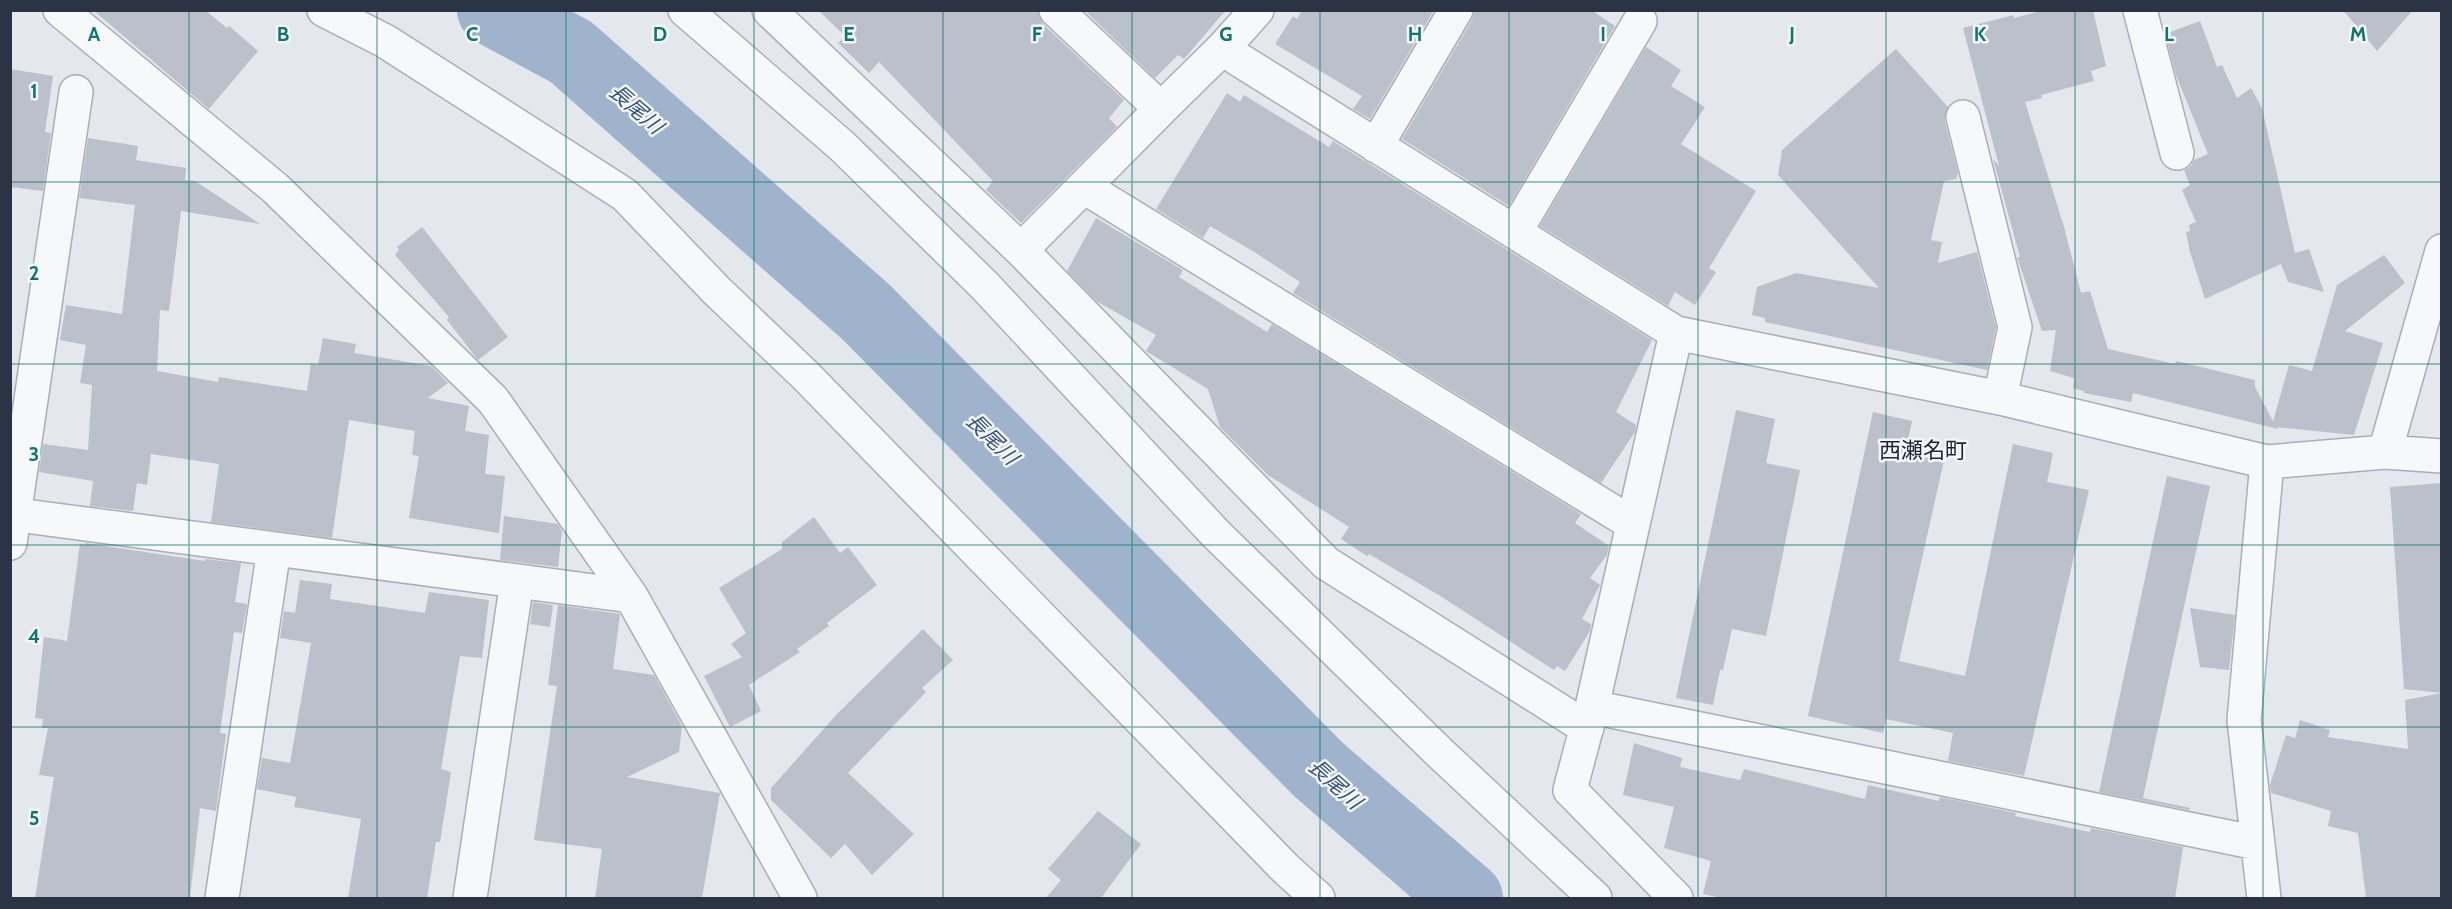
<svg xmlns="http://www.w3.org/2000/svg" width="2452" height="909" font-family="Cabin,'Noto Sans JP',sans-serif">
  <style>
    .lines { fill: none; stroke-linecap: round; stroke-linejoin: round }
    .river { stroke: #9fb4cc; stroke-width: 72 }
    .building { fill: #bbc0ca }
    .street-casing { stroke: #a9aeb7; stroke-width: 36 }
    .street { stroke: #f7f8fa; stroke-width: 33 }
    .grid { fill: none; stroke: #0f766e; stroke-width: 1.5; stroke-opacity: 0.55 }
    .labels { text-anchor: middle; stroke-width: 5; stroke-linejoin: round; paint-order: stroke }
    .water-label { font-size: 21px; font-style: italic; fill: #34527a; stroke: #f4f6f9 }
    .quarter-label { font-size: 22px; fill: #1d2536; stroke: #f4f6f9 }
    .grid-label { font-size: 20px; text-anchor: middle; font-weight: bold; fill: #0f766e; stroke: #f4f6f9; stroke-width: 5; stroke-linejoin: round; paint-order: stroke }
  </style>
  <rect width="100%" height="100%" fill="#e4e7ec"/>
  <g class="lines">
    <path class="river" d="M493,10L571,52L866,312L1319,770L1467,898"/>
  </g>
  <path class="building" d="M93,10H205L227,28L229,26L258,51L209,109Z
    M818,10H1038L1043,24L1124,100L1109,118L1117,127L1021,223L986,190L993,181L879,62L869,73L838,43L845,36Z
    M1084,10H1226L1184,59L1178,55L1155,78Z
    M1302,10H1434L1370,119L1353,109L1362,96L1275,44L1293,16L1297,19Z
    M1475,10H1591L1615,26L1509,206L1402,139L1472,20Z
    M2044,10H2093L2106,66L2091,71L2094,81L2041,95L2042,98L2025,102L2064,227L2081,293L2090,291L2108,349L2175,364L2176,361L2255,380V387L2273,421L2289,365L2312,371L2337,285L2384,255L2405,283L2345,331L2383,343L2354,435L2277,427L2278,429L2133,393L2131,402L2084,393V391L2073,388L2074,378L2050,371L2056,330L2042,331L2017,257H2020L1993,159L1999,166L1963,28L2014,15V18Z
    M2343,10H2413L2377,51Z
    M2200,21L2217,67L2222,65L2237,98L2251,88L2262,108L2295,253L2309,249L2324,292L2288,282L2281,264L2205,299L2190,252L2186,232L2190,231L2189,225L2196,222L2182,190L2190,185L2184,170L2191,166L2194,160L2208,154L2176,75L2165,34Z
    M1646,47L1681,70L1671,86L1705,107L1681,144L1756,191L1709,268L1716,272L1695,305L1675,292L1668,306L1540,226Z
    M1896,49L1948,107L1945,122L1958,173L1956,179L1944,181L1931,240L1942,242L1938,263L1977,252L1996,327L1987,370L1765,322V318L1752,315L1757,287L1796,273L1879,288L1778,175L1782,150Z
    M10,69L53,76L45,132L51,133L43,191L10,187Z
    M1227,93L1240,102L1244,95L1329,147L1333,141L1652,340L1616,412L1636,425L1635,432L1601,483L1293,293L1300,282L1256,253L1210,226L1203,238L1156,209Z
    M88,138L138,146L136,160L186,168L185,180L195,181L260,224L181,211L169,311L160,310L157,371L218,382L219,377L307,391L311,363L318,365L323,338L356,344L354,353L431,366L448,383L428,398L469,406L465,431L489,435L485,474L505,476L499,533L409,518L419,456L412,455L415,431L349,420L332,538L211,522L219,464L151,454L147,485L137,483L133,511L90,506L93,481L39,472L43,444L88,450L92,385L80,383L86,345L60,340L66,305L122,314L135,205L79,198Z
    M1096,218L1183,270L1179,277L1267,332L1272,324L1581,514L1575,523L1609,546L1607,555L1590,578L1600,585L1582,619L1591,624L1590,631L1565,671L1557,666L1554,670L1442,597L1369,554L1367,556L1341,539L1349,527L1268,475L1220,427L1208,389L1146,351L1156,335L1096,301L1067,271Z
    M422,227L508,337L478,360L447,320L449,317L395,255L399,250L397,247Z
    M1736,410L1775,419L1766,463L1800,470L1766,636L1732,629L1723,670H1720L1713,705L1676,698Z
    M1873,412L1912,421L1906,448L1945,456L1899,661L1965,676L2013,444L2053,453L2047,482L2089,490L2024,776L1948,761L1953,733L1886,719L1883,733L1808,716Z
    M2167,476L2210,486L2143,798L2190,808L2189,810L2099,792Z
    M2442,483V693L2404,689L2390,487Z
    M504,516L558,524L562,531L558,567L500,560Z
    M814,517L840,553L848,547L877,585L827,623L829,626L797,649L800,652L749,685L761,711L730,727L704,676L742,657L731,644L746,633L719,588L782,549V542Z
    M85,543L205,561V559L241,563L235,602L247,604L242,633L234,632L220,733L226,734L216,811L200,808L190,898H35L54,777L39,775L48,728H42L43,719L35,718L44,637L67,641L80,544L85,545Z
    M300,580L332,584L330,599L425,613L429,592L489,600L482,658L460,656L441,769L451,772L440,842H436L427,898H348L361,819L294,807L296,797L257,789L262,758L290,763L311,643L280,638L284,611L295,613Z
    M533,602L553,605L550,627L530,624Z
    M558,605L620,614L613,669L654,675L682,726L679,752L627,777L720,793L702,898H595L602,849L534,840L557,686L548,685Z
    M2190,608L2235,615L2229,670L2200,667Z
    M923,629L953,660L922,688L926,692L848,773L914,834L872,875L845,844L831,858L771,800V788L838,713Z
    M2442,693V898H2366L2358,833L2328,826L2331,811L2271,793L2270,785L2286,735L2295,738L2300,720L2330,730L2328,737L2408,749L2405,700Z
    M1634,743L1682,758L1680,767L1740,780L1744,769L1865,799L1868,785L1939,801L1940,797L2016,813L2015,816L2090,832L2091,828L2183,847L2175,898H1721L1703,894L1711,861L1664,848L1674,807L1623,795Z
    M1098,811L1141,844L1101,898H1046L1061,880L1048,869Z"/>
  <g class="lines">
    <g class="street-casing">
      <path id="street" d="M60,10L275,188L493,400L631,596L800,898
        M324,10L385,41L625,195L716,290L806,376L1286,869L1318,898
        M685,10L842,146L985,286L1215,533L1440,753L1595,898
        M769,10L1021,250L1326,563L1587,728
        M1056,10L1161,109L1222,49L1676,333L2000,398L2267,462L2385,452L2442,456
        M2140,10L2177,153
        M1222,49L1257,10
        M1963,117L2015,327L2000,398
        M1376,146L1456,10
        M1084,187L1633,524
        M1515,232L1640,21
        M1021,250L1161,109
        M1676,333L1592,707L1570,790L1676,898
        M2385,452L2442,251
        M10,514L631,596
        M10,543L76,92
        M1592,707L2257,843
        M222,898L274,549
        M470,898L517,581
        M2264,898L2244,720L2267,462"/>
    </g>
    <use href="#street" class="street"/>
  </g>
  <path class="grid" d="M189,10V898M377,10V898M566,10V898M754,10V898M943,10V898M1132,10V898M1320,10V898M1509,10V898M1698,10V898M1886,10V898M2075,10V898M2263,10V898M10,182H2442M10,364H2442M10,545H2442M10,727H2442"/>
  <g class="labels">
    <g class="water-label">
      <text transform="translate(636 109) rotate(41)" y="7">長尾川</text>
      <text transform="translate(992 439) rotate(45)" y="7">長尾川</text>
      <text transform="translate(1335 784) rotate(42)" y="7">長尾川</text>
    </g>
    <g class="quarter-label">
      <text x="1923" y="458">西瀬名町</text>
    </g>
  </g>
  <g class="grid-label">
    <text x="94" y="41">A</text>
    <text x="283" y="41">B</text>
    <text x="472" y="41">C</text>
    <text x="660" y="41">D</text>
    <text x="849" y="41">E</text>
    <text x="1037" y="41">F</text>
    <text x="1226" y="41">G</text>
    <text x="1415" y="41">H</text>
    <text x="1603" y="41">I</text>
    <text x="1792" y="41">J</text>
    <text x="1980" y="41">K</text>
    <text x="2169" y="41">L</text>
    <text x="2358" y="41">M</text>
    <text x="34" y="98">1</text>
    <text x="34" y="280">2</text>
    <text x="34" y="461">3</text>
    <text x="34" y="643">4</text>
    <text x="34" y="825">5</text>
  </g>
  <rect width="2452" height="909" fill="none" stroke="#2b3445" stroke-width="24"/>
</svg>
